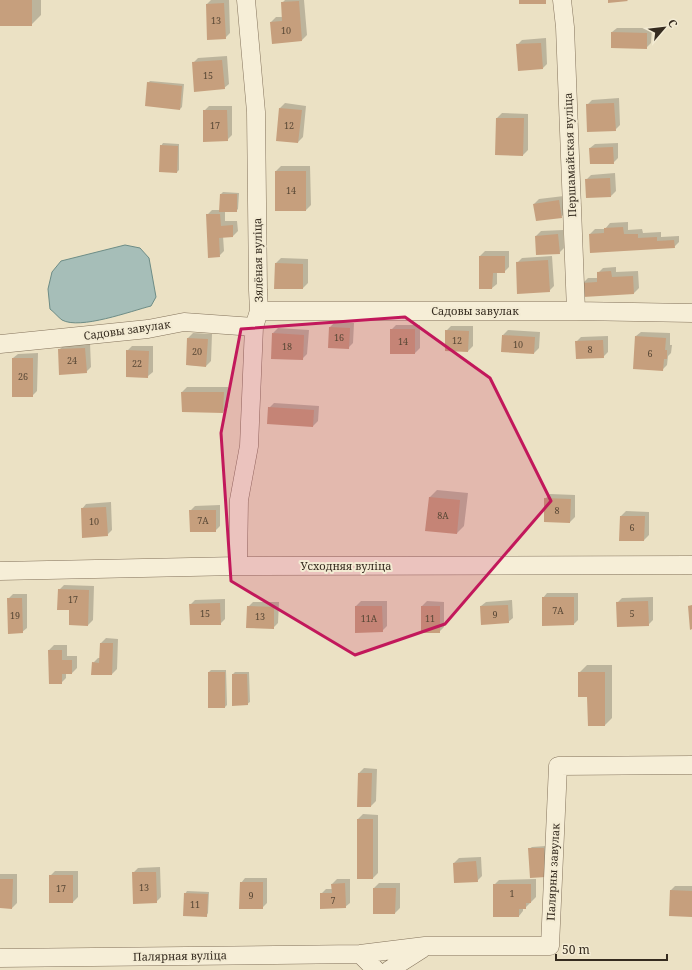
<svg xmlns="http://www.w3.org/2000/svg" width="692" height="970" font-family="'Noto Serif',serif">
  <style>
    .water { fill: #a6beb8; stroke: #6d8c86 }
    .shadow { fill: #0003 }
    .building { fill: #c69f7d }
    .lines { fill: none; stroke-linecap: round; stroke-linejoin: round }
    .minor-casing { stroke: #84735c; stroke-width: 19 }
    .minor { stroke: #f6eed7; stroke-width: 18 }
    .marked { fill: #c2185b; fill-opacity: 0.2; stroke: #c2185b; stroke-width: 3; stroke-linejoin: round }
    .labels { text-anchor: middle; stroke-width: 4; stroke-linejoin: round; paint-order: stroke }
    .number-label { font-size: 9px; fill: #594836 }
    .street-label { font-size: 11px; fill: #352b1f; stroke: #f3ebd3 }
  </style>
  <rect width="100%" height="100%" fill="#ebe1c4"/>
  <path class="water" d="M125,245L140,248L149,258L156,297L151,306C131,311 80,330 62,320C58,317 54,312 50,309L48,289L52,272L61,261Z"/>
  <path class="shadow" d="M0,0H41V15L31,25H0Z
    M211,0H229L230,33L225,38L207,4Z
    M285,0H304L307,35L302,40L271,22L276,17H283L282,3Z
    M617,28H652L651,43L646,48L612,32Z
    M546,38L547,64L543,68L517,45L522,40Z
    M227,56L229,84L224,88L193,63L198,58Z
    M150,81L184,84L182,107L180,109L148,83Z
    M619,98L620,125L615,130L587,105L592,100Z
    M285,103L306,106L303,137L298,142L280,108Z
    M209,106H232V135L227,140L204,111Z
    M502,113L528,114V150L523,155L497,118Z
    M163,143L179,144V170L177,172L161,146Z
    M618,143V158L613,163L590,148L595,144Z
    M281,166H310L311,205L306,210H276V171Z
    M615,173L616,191L611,196L586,180L591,175Z
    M223,192L239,193L238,209L236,211H225V221H237L238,231L233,236H223L224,251L219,256L207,215L212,210H220L221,194Z
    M564,196L566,212L561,217L534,204L539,199Z
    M628,222V230L642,229L643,233L661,232V237L679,236V242L674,247L590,234L595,229H605L610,223Z
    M563,230L564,248L559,253L536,236L541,231Z
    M485,251H509V267L504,272H497V284L492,288H480V256Z
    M552,256L554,286L549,291L517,263L522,258Z
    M281,258L308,259V283L303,288L276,263Z
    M616,267V272L638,271L639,288L634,293L584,296L583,283L588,278H598V273L603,268Z
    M335,322L354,323L353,343L348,348L330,327Z
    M396,325H420V348L415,353H391V330Z
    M451,326H473V346L468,351L446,331Z
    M278,328L309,330L307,354L302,359L273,333Z
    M508,330L540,332L539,348L534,353L503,335Z
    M641,332L670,333V345H672L671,353L668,356L667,365L662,370L636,336Z
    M193,333L212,334L211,361L206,366L187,365L188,338Z
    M608,336V352L603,357L576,342L581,337Z
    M90,343L91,367L86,372L59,350L64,345Z
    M132,346H153V372L148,376L127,351Z
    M38,353L37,391L32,396L13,358L18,354Z
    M187,387H228V407L223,412L183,411L182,392Z
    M274,403L319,406L318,421L313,426L269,408Z
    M437,490L468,493L464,526L457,533L429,498Z
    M550,494L575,495V517L570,522L545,499Z
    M111,502L112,530L107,535L82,509L86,504Z
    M220,505V526L215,531L190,511L195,506Z
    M626,511L649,512V535L644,540L621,516Z
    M64,585L94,586L93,620L88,625L70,609L59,590Z
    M547,593H578V620L574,624L543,598Z
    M13,594H27V628L22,632L8,599Z
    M653,597V620L648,625L617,603L622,598Z
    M225,599V619L220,624L190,605L195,600Z
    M512,600L513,618L508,622L481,606L486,602Z
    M361,601H387V626L382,631L356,606Z
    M427,601L444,602V627L439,632L422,606Z
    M253,602H279L278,623L273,628L248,607Z
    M106,638L118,639L117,669L112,674L93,663L98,658H100L101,643Z
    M54,645H67V656H77V668L72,673H66V678L61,683H50L49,650Z
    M587,665H612V718L605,725L588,696L579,673Z
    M211,670H226L227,705L225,707L209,672Z
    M235,672H249L250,702L247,704L233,674Z
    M364,768L377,769L376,801L371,806L359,773Z
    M363,814L378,815V873L373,878L358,819Z
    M546,846L548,874L529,849L532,847Z
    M481,857L482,876L477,881L454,863L459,858Z
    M160,867L161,897L156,902L133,873L138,868Z
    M55,871H78V897L73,902L50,876Z
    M0,874H17V903L12,908L0,907Z
    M245,878H267V903L262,908L241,883Z
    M337,879H350V903L345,907L321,894L326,889H333L332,884Z
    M536,879V897L525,908H523V911L519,916L494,885L499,880Z
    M379,883H400V908L395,913H374V888Z
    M675,886H692V916L670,891Z
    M187,891L209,892L208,913L206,916L185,894Z"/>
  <path class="building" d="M0,0H32V26H0Z
    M519,0H546V4H519Z
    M608,0H627L628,1L608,3Z
    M299,1L302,41L272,44L270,22L282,21L281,2Z
    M224,3L226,39L207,40L206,4Z
    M611,32L647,33V49L611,48Z
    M541,43L543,69L518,71L516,44Z
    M222,60L225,89L194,92L192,62Z
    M147,82L182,86L180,110L145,106Z
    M614,103L616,131L587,132L586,104Z
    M279,108L302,110L298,143L276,141Z
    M203,110H227L228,141L203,142Z
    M496,118H524L523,156L495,155Z
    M160,145L178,146L177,173L159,172Z
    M613,147L614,164H590L589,148Z
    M275,171H306V211H275Z
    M610,178L611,197L586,198L585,179Z
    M220,194H237V212H219Z
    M559,200L562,218L536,221L533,204Z
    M206,214H220L221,226L233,225V237L219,238L220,257L208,258Z
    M623,227L624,234H638V238L657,237V241L674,240L675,248L590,253L589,234L604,233V228Z
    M558,234L560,254L536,255L535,236Z
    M479,256H505V273H493L492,289H479Z
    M548,260L550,292L517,294L516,262Z
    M275,263L303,264V289H274Z
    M611,271L612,277L633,276L634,294L583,297L582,283L597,282V272Z
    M329,327L350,328L349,349L328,348Z
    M390,329H415V354H390Z
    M445,330L469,331L468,352L445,351Z
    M272,333L304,335L303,360L271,359Z
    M502,335L535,337L534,354L501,352Z
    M635,336L666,338L665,350H667V359H664L663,371L633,369Z
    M187,338L208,339L206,367L186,365Z
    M603,340L604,358L576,359L575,341Z
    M85,348L87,373L59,375L58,349Z
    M126,350L149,351L148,378L126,377Z
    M12,358H33V397H12Z
    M181,392H224L223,413L182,412Z
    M268,407L314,410L313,427L267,424Z
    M429,497L460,500L457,534L425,531Z
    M544,498L571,499L570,523L544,522Z
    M106,507L108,536L82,538L81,508Z
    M189,510H216V532H190Z
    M620,516H645L644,541H619Z
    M58,589L89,590L88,626L69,625V610H57Z
    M542,597H574V625L542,626Z
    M7,598H22L23,633L8,634Z
    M648,601L649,626L617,627L616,602Z
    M220,603L221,625H190L189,604Z
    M508,605L509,623L481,625L480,606Z
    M692,605V629L690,630L688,606Z
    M247,606L274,607V629L246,628Z
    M355,606H382L383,632L355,633Z
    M421,606H440V633H421Z
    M100,643H113L112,675H91L92,662L99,663Z
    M48,650H62V660H72V674H62V684H49Z
    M208,672H225V708H208Z
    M578,672H605V726H588L587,697H578Z
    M232,674H247L248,705L232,706Z
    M358,773H372L371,807H357Z
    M357,819H373V879H357Z
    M528,848H544L546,877L530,878Z
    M476,861L478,882L454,883L453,863Z
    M132,872H156L157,903L133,904Z
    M49,875H73V903H49Z
    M0,879H13L12,909L0,908Z
    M240,882H263V909H239Z
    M345,883L346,908L320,909V893H332L331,884Z
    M493,884H531V903H526V909H519V917H493Z
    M373,888H396L395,914H373Z
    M670,890L692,891V917L669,916Z
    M184,893L208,894L207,917L183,916Z"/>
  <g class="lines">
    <g class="minor-casing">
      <path id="minor" d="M562,0L565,27L576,311
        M259,311H576L692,313
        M0,344L148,329L184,322L254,327
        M238,566L239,500L249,446L254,327L259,311L258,290L256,112L246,0
        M0,571L238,566L692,565
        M360,954L376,970
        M0,958L360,954L425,946H550L558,766L692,765
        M389,970L422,949"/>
    </g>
    <use href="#minor" class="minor"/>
  </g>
  <path class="marked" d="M405,317L490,378L551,501L445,624L355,655L231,581L221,433L241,329Z"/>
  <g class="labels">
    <g class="number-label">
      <text x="216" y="24">13</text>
      <text x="286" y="34">10</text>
      <text x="208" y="79">15</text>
      <text x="215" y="129">17</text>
      <text x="289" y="129">12</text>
      <text x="291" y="194">14</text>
      <text x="339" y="341">16</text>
      <text x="457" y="344">12</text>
      <text x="403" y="345">14</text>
      <text x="518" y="348">10</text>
      <text x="287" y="350">18</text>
      <text x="590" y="353">8</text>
      <text x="197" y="355">20</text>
      <text x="650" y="357">6</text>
      <text x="72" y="364">24</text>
      <text x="137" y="367">22</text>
      <text x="23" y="380">26</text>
      <text x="557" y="514">8</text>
      <text x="443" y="519">8А</text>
      <text x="203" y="524">7А</text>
      <text x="94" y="525">10</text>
      <text x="632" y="531">6</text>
      <text x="73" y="603">17</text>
      <text x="558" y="614">7А</text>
      <text x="205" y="617">15</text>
      <text x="632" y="617">5</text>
      <text x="495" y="618">9</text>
      <text x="15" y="619">19</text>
      <text x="260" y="620">13</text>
      <text x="369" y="622">11А</text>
      <text x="430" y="622">11</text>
      <text x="144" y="891">13</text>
      <text x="61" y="892">17</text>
      <text x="512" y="897">1</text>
      <text x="251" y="899">9</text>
      <text x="333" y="904">7</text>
      <text x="195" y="908">11</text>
    </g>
    <g class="street-label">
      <text transform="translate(570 155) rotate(-92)" y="4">Першамайская вуліца</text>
      <text transform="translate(258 260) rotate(-91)" y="4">Зялёная вуліца</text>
      <text x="475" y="315">Садовы завулак</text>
      <text transform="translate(127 330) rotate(-8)" y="4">Садовы завулак</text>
      <text x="346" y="570">Усходняя вуліца</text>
      <text transform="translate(553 872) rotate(-87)" y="4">Палярны завулак</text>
      <text transform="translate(180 956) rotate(-1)" y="4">Палярная вуліца</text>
    </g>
  </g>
  <g transform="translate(664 28) rotate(62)" stroke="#f3ebd3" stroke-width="3" paint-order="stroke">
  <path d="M0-3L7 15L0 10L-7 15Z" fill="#352b1f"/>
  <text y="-6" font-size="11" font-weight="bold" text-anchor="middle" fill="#352b1f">С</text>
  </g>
  <path d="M556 954v6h111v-6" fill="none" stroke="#352b1f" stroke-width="2"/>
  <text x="562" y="954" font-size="12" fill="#352b1f" stroke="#f3ebd3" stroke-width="3" paint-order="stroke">50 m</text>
</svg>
